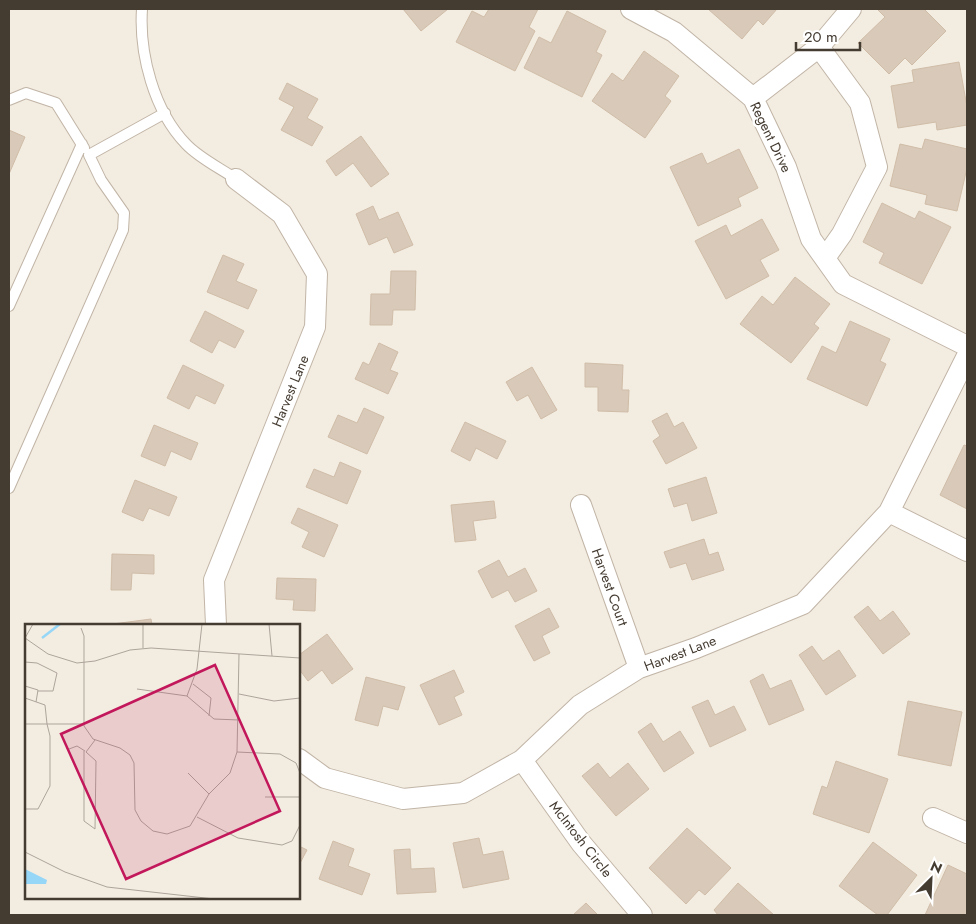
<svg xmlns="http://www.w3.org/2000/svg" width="976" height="924" font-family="Jost,sans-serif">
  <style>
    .building { fill: #d8c9b8; stroke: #d0bda8 }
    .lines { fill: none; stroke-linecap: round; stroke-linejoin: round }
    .lane-casing { stroke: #c1b5a6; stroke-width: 12 }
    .street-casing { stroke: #c1b5a6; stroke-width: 22 }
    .lane { stroke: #fff; stroke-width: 10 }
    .street { stroke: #fff; stroke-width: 20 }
    .labels { text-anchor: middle; stroke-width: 5; stroke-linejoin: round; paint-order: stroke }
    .street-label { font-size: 14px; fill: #443b31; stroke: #fff }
    .inset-river { fill: none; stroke: #96d7f7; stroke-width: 2.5 }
    .inset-road { fill: none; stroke: #ada59b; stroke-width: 1 }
    .view { fill: #c2185b; fill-opacity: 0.15; stroke: #c2185b; stroke-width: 2.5 }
    .inset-edge { fill: none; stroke: #443b31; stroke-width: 2.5 }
  </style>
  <rect width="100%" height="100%" fill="#f3ece1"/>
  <path class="building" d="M403,9H448L421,31Z
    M489,9H538L529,27L535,31L515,71L456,42L472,11L484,17Z
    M708,9H777L763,25L758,20L742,39Z
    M877,9H924L946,31L912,65L905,58L889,74L858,43L885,17Z
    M567,11L606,31L596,52L602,55L582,97L524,68L539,37L551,43Z
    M644,51L679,76L665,96L671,101L645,138L592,101L612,73L623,81Z
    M959,62L967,107V125L937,130L936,122L898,128L891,86L914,82L912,70Z
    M287,83L318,99L307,118L323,127L312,146L281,130L294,107L279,99Z
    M9,130L25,137L9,174Z
    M361,136L389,174L371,187L353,163L336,176L326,161Z
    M925,139L967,149V168L957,211L925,204L927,195L890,186L900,144L922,149Z
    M739,149L758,188L738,198L741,206L698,226L670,167L702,153L707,164Z
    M882,203L915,219L919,211L951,227L922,284L879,263L884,253L863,242Z
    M373,206L379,220L398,212L413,245L394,253L387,237L369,245L356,214Z
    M762,219L779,250L760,260L769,276L726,299L695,241L726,225L731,236Z
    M223,255L244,264L236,281L257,290L248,309L207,292Z
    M391,271H416L415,310H393L392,325H370L371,294H390Z
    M795,277L830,304L814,324L819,328L791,363L740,324L762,296L773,305Z
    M205,311L244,331L235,348L219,340L212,353L190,341Z
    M850,321L890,339L880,361L886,364L867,406L807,379L822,346L836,353Z
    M379,343L398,352L390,370L398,373L388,394L355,379L363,362L369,365Z
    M585,363L623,365L622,390H629L628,412L598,411V387H585Z
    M183,365L224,385L215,404L196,395L189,409L167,398Z
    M532,367L557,410L541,419L528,395L517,401L506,382Z
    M364,408L384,417L367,454L328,437L338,415L357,423Z
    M667,413L674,427L683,422L697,448L666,464L653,441L660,436L652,421Z
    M465,422L506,441L497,459L476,448L470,461L451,451Z
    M154,425L198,443L191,460L171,451L165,466L141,456Z
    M964,445L967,446V509L940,495Z
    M340,462L361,471L347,504L306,487L314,469L334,477Z
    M706,477L717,513L692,521L687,503L674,507L668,489Z
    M135,480L177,497L169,516L149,508L143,521L122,512Z
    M494,501L496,518L473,521L476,540L455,542L451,505Z
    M298,508L338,525L324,557L302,547L309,532L291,523Z
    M704,539L709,555L718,552L724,570L692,580L686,563L670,568L664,552Z
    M112,554L154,555V574L132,573L131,590H111Z
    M499,560L508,577L525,568L537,591L515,602L508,590L492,598L478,571Z
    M277,578L316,579L315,611L293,610L294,600L276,599Z
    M868,606L880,621L893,611L910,634L883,654L854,617Z
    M549,608L559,627L542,636L550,653L534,661L515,626Z
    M151,619L152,625H113V624Z
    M327,634L353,669L332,684L322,670L308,681L299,669V655Z
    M812,646L823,661L839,650L856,676L826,695L799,655Z
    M454,670L464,692L454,697L462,715L439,725L420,685Z
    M763,674L770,689L791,680L804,710L769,725L750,681Z
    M366,677L405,687L398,710L383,706L378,726L355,720Z
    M708,700L715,715L734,706L746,730L710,747L692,707Z
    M908,701L962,712L951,766L898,755Z
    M651,723L663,742L680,731L694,753L664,772L638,732Z
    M836,761L888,779L869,833L813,814L822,786L827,788Z
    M598,763L610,778L628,763L649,789L616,816L582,776Z
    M687,828L731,868L705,895L699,890L686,904L649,868Z
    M479,838L483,855L503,851L509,879L463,888L453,843Z
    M333,841L354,849L348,866L370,874L362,895L319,879Z
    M873,842L917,875L887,915H878L839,886Z
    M299,846L307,850L299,865Z
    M410,849L411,869L434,868L436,892L397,894L394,850Z
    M948,865L967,874V915H925Z
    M738,883L774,915H718L714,910Z
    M586,903L598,915H573Z"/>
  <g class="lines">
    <g class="lane-casing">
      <path id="lane" d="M142,9C139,54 154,111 186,144C199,158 220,168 236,179
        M9,100L26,93L56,103L84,148
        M9,306L82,144
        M9,488L123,230L124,213L101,180L89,155L165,113"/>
    </g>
    <g class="street-casing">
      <path id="street" d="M631,9L674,32L753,98L786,167L811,239L843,284L967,346
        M819,47L860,103L877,167L842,234L825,258
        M753,98L819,47L851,9
        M581,505L639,668
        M889,512L967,551
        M216,625L214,580L315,327L317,274L282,214L236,179
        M299,759L325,778L403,799L463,793L522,760L580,705L639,668L696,648L803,604L889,512L967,356
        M522,760L581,843L642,915
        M933,818L967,833"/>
    </g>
    <use href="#lane" class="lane"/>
    <use href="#street" class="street"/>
  </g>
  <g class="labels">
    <g class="street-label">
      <text transform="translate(771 137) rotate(64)" y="5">Regent Drive</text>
      <text transform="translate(290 391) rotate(-68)" y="5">Harvest Lane</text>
      <text transform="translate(610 587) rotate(70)" y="5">Harvest Court</text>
      <text transform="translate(680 653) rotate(-21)" y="5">Harvest Lane</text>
      <text transform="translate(581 839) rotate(52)" y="5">McIntosh Circle</text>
    </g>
  </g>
  <g transform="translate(25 624)">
    <rect width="275" height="275" fill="#f3ece1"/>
    <path d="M0,245L22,256L21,260H0Z" fill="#96d7f7"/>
    <path class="inset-river" d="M17,14L35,0"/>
    <path class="inset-road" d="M244,0L247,32M56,4L59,12V102L68,115L95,124L105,131L109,139L110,186L116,197L128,207L142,210L165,202L184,170L205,149L212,128L214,30M0,14L23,30L52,39L70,37L105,26L126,24L275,34M0,14L8,0M118,24V0M0,38L12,39L32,49L28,67H13M168,60L186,74L184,92M0,62L13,66L11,78M112,65L162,72L189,95L214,96M214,70L249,77L275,74M162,72L172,45L177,0M0,74L20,81L22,100H59M0,100H22L25,112V162L13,185H0M44,125L52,122L60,127M59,127V197L70,205L71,137L61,128L70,116M212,128L255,130L271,139L275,149V186M163,149L184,170M240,173H274M172,193L213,214L257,221L267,217L275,201M0,228L40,248L82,263L189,275"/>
    <path class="view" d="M190,41L255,187L101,255L36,110Z"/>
    <rect width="275" height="275" class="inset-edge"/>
  </g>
  <rect width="976" height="924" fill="none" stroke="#443b31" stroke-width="20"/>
  <g transform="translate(931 879) rotate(24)" stroke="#ffffff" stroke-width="4" paint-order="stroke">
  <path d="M0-4L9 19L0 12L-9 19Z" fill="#443b31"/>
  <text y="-8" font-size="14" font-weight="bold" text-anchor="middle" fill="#443b31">N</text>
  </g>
  <path d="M796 42v8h64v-8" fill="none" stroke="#443b31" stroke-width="2.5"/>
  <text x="804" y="42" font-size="15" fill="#443b31" stroke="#ffffff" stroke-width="4" paint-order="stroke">20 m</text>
</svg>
